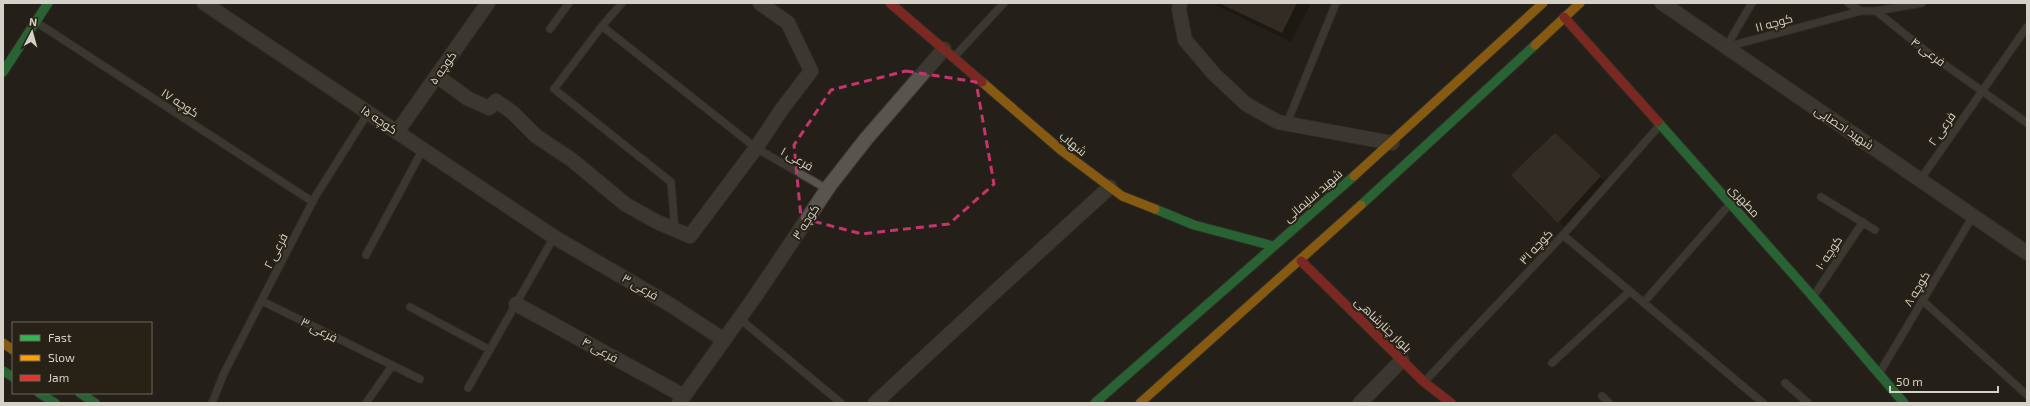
<svg xmlns="http://www.w3.org/2000/svg" width="2030" height="406" font-family="'Exo 2',Cairo,sans-serif">
  <style>
    .shadow { fill: #0007 }
    .building { fill: #463a34 }
    .lines { fill: none; stroke-linecap: round; stroke-linejoin: round }
    .lane-casing { stroke: #3d3a34; stroke-width: 9 }
    .street-casing { stroke: #3d3a34; stroke-width: 16 }
    .fast-casing { stroke: #3d3a34; stroke-width: 11 }
    .slow-casing { stroke: #3d3a34; stroke-width: 11 }
    .jam-casing { stroke: #3d3a34; stroke-width: 11 }
    .lane { stroke: #58554f; stroke-width: 7 }
    .street { stroke: #58554f; stroke-width: 14 }
    .fast { stroke: #30b455; stroke-width: 9 }
    .slow { stroke: #ff9f0a; stroke-width: 9 }
    .jam { stroke: #e5322d; stroke-width: 9 }
    .marked { fill: none; stroke: #c5346c; stroke-width: 3; stroke-dasharray: 8 5; stroke-linejoin: round }
    .labels { text-anchor: middle; stroke-width: 4; stroke-linejoin: round; paint-order: stroke }
    .street-label { font-size: 12px; fill: #d5d1c9; stroke: #282115 }
  </style>
  <rect width="100%" height="100%" fill="#242019"/>
  <path class="shadow" d="M1211,3H1311L1291,42Z
    M1555,134L1610,186L1568,231L1513,175Z"/>
  <path class="building" d="M1219,3H1297L1282,33Z
    M1555,133L1601,176L1558,223L1511,175Z"/>
  <g class="lines">
    <g class="lane-casing">
      <path id="lane" d="M622,3L602,26L554,89L671,182L675,230
        M1848,3L1861,11
        M1876,11L1927,52L2027,123
        M36,22L313,202
        M602,26L756,148L827,189
        M550,29L569,3
        M1726,47L1861,11H1876L1922,3
        M1726,47L1752,3
        M954,57L1004,3
        M1287,123L1336,3
        M1920,180L2027,27
        M1821,197L1875,230
        M1563,235L1763,403
        M366,255L423,149
        M1813,297L1863,222
        M262,301L420,379
        M1923,301L2027,395
        M1644,302L1729,205
        M410,307L490,350
        M740,319L841,403
        M1552,363L1630,291
        M1880,372L1973,216
        M1425,381L1563,235L1660,125
        M1785,383L1808,403
        M468,388L554,237
        M1602,396L1609,403
        M212,403L224,373L315,197L368,113
        M366,403L392,366"/>
    </g>
    <g class="street-casing">
      <path id="street" d="M204,3L554,237L669,304L724,340
        M1180,3L1179,9L1185,40L1214,74L1246,104L1278,122L1392,143
        M1662,3L2027,253
        M437,76L467,98L489,108L496,101L512,112L536,136L572,160L625,204L657,222L690,236L756,148L782,109L811,71L788,23L760,3
        M397,132L488,3
        M516,304L684,396
        M679,403L754,298L830,185L866,139L944,49
        M875,403L997,290L1110,187
        M1360,403L1402,360"/>
    </g>
    <g class="fast-casing">
      <path id="fast" d="M3,72L48,3
        M1658,122L1807,290L1904,403
        M1361,205L1535,45
        M1155,209L1194,225L1273,246
        M3,371L13,377
        M39,393L55,403
        M80,393L95,403
        M1095,403L1354,176"/>
    </g>
    <g class="slow-casing">
      <path id="slow" d="M1535,45L1580,3
        M982,82L1062,151L1122,196L1155,209
        M1354,176L1543,3
        M3,343L13,350
        M1140,403L1361,205"/>
    </g>
    <g class="jam-casing">
      <path id="jam" d="M890,3L982,82
        M1564,17L1658,122
        M1301,261L1424,382L1451,403"/>
    </g>
    <use href="#lane" class="lane"/>
    <use href="#street" class="street"/>
    <use href="#fast" class="fast"/>
    <use href="#slow" class="slow"/>
    <use href="#jam" class="jam"/>
  </g>
  <path d="M0 0H2030V406H0ZM906,71L976,82L994,184L949,224L862,234L801,218L794,145L831,90Z" fill="#242019" fill-opacity=".55" fill-rule="evenodd"/>
  <path class="marked" d="M906,71L976,82L994,184L949,224L862,234L801,218L794,145L831,90Z"/>
  <g class="labels">
    <g class="street-label">
      <text transform="translate(1774 23) rotate(-15)" y="4">کوچه ۱۱</text>
      <text transform="translate(1928 52) rotate(37)" y="4">فرعی ۴</text>
      <text transform="translate(443 68) rotate(-55)" y="4">کوچه ۵</text>
      <text transform="translate(180 103) rotate(33)" y="4">کوچه ۱۷</text>
      <text transform="translate(379 120) rotate(34)" y="4">کوچه ۱۵</text>
      <text transform="translate(1844 128) rotate(34)" y="4">شهید احصایی</text>
      <text transform="translate(1942 129) rotate(-55)" y="4">فرعی ۲</text>
      <text transform="translate(1073 144) rotate(39)" y="4">شهاب</text>
      <text transform="translate(797 159) rotate(30)" y="4">فرعی ۱</text>
      <text transform="translate(1313 196) rotate(-41)" y="4">شهید سلیمانی</text>
      <text transform="translate(1744 201) rotate(48)" y="4">مطهری</text>
      <text transform="translate(806 222) rotate(-57)" y="4">کوچه ۳</text>
      <text transform="translate(1536 247) rotate(-47)" y="4">کوچه ۳۱</text>
      <text transform="translate(276 251) rotate(-63)" y="4">فرعی ۲</text>
      <text transform="translate(1829 253) rotate(-56)" y="4">کوچه ۱۰</text>
      <text transform="translate(640 287) rotate(30)" y="4">فرعی ۳</text>
      <text transform="translate(1917 289) rotate(-59)" y="4">کوچه ۸</text>
      <text transform="translate(1383 325) rotate(44)" y="4">بلوار چنارشاهی</text>
      <text transform="translate(319 330) rotate(27)" y="4">فرعی ۳</text>
      <text transform="translate(600 350) rotate(29)" y="4">فرعی ۴</text>
    </g>
  </g>
  <rect width="2030" height="406" fill="none" stroke="#d5d1c9" stroke-width="8"/>
  <rect x="12" y="322" width="140" height="72" fill="#282115" stroke="#6d675d"/>
  <rect x="20" y="335" width="20" height="6" fill="#30b455" stroke="#6d675d"/>
  <text x="48" y="342" font-size="12" fill="#d5d1c9">Fast</text>
  <rect x="20" y="355" width="20" height="6" fill="#ff9f0a" stroke="#6d675d"/>
  <text x="48" y="362" font-size="12" fill="#d5d1c9">Slow</text>
  <rect x="20" y="375" width="20" height="6" fill="#e5322d" stroke="#6d675d"/>
  <text x="48" y="382" font-size="12" fill="#d5d1c9">Jam</text>
  <g transform="translate(32 32) rotate(6)" stroke="#282115" stroke-width="3" paint-order="stroke">
  <path d="M0-3L7 15L0 10L-7 15Z" fill="#d5d1c9"/>
  <text y="-6" font-size="11" font-weight="bold" text-anchor="middle" fill="#d5d1c9">N</text>
  </g>
  <path d="M1890 386v6h108v-6" fill="none" stroke="#d5d1c9" stroke-width="2"/>
  <text x="1896" y="386" font-size="12" fill="#d5d1c9" stroke="#282115" stroke-width="3" paint-order="stroke">50 m</text>
</svg>
